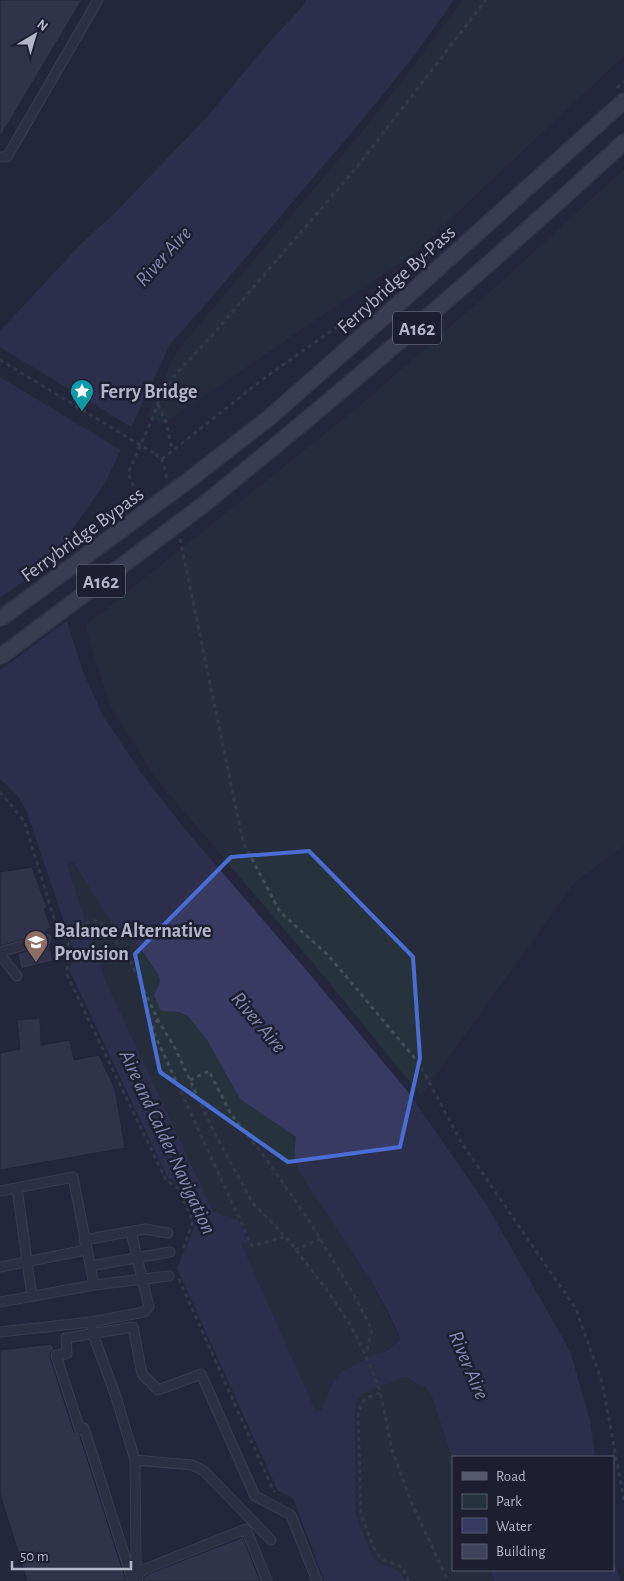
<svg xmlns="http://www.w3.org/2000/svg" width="624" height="1581" font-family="'Alegreya Sans',sans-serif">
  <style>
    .green { fill: #26333d }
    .water { fill: #373b61; fill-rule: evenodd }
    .pier { fill: #24273c }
    .building { fill: #40435c; stroke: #1f2133 }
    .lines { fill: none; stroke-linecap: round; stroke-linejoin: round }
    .service-casing { stroke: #535567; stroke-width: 11 }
    .primary-casing { stroke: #414355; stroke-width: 18 }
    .path { stroke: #414f57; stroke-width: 3; stroke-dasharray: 4 4; stroke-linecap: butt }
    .service { stroke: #383a4c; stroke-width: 9 }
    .primary { stroke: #56596c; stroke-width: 15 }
    .primary-bridge-casing { stroke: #414355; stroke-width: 18; stroke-linecap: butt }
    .path-bridge { stroke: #414f57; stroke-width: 3; stroke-dasharray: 4 4; stroke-linecap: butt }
    .primary-bridge { stroke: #56596c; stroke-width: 15 }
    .marked { fill: none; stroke: #4a6dd3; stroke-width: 4; stroke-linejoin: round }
    .labels { text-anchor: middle; stroke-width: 5; stroke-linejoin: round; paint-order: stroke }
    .shield { fill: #1d1f31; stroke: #87889b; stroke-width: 1 }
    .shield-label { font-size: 19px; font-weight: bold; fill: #b4b5c8 }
    .street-label { font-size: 20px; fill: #b4b5c8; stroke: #1d1f31 }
    .poi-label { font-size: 20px; font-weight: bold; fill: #b4b5c8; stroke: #1d1f31; text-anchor: start }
    .water-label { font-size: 21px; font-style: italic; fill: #848ab2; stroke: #1d1f31 }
  </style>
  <rect width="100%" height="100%" fill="#24273c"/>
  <path class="green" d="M462,0H624V56L413,254L163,424L147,416L177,351L360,134L409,72Z
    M624,169V846L575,882L421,1096L319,970L157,780L110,706L85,626L362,404L502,281Z
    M70,862L74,863L133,939L159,976L160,982L154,995L170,1012H179L188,1016L197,1027L207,1040L240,1099L296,1137L294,1149L296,1162L308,1184L368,1276L401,1340L383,1353L353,1365L342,1371L328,1394L322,1410L315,1411L244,1250L241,1242H247L227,1215L212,1209L105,980L67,866Z
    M403,1377H407L417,1384L425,1386L432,1395L453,1461V1570H490L495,1581H405C398,1562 385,1571 373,1559L355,1512V1413L357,1400L362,1394Z"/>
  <path class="water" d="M306,0H454L410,61L356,127L212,297L170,344L106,481L62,544L68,625L83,672L103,716L141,773L184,828L307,971L409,1093L487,1206L570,1351L590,1421L595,1457H453V1461L432,1396L425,1386L417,1384L407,1377H403L362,1394L357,1400L355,1413V1512L373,1559C385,1571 398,1562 405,1581H324L294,1500L288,1495L278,1491L177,1268L194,1228L195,1217L188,1197L180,1183L168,1178L69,969L76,957L27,812L18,796L0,779V331L82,243L114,214L207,117L265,47L302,7ZM70,862L74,863L117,931L127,932L143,952L159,976L160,982L154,995L161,1011L179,1012L188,1016L207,1040L240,1099L296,1137C295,1145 293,1155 296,1163C304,1181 316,1197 327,1213C353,1254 383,1295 401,1340L387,1351L373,1356L342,1371L333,1383L321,1410H315L244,1250L241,1243L248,1242L238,1220L218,1213L212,1209L105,980L67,866Z
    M613,1561L621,1581H495L490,1570H613Z"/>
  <path class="pier" d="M0,347L133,428L122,451L0,377Z
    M65,551L70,619L0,670V598Z"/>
  <path class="building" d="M0,0H82L0,137Z
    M32,867L47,908L44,909L51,928L46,930V933L0,946V872Z
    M49,944L53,961L21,969L18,954Z
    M40,1018L41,1045L70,1040L74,1060L99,1055L115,1089L125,1148L0,1170V1053L20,1049L17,1020Z
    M51,1344L54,1349L50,1353V1357L74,1432L80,1436L126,1581H27L0,1494V1350Z
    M243,1537L260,1581H143L144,1578L148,1574Z"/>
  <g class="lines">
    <g class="service-casing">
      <path id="service" d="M0,157H7L98,0
        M0,952L46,939
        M0,955L17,976
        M17,1188L32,1297
        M0,1191L73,1177L94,1285L0,1302
        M84,1240L145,1229L168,1233
        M90,1266L170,1252
        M0,1267L86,1250
        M94,1285L169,1276
        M91,1322L144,1312L149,1307L131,1232
        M0,1332L91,1322L93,1334L116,1397L135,1460L136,1562L138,1578
        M135,1460L192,1465L204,1471L271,1540
        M267,1581L246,1529L145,1569L132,1579L84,1428L80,1430L56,1355L67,1354L66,1338L133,1327L142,1374L158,1390L201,1374L255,1496L291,1515L317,1581"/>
    </g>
    <g class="primary-casing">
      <path id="primary" d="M189,480L270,417L394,308L624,101
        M203,505C347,388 487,268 624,142"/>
    </g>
    <path class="path" d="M617,88L624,81
      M158,405L166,422L172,450
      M155,454L162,459L167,479
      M162,459L263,379L392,288
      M139,501L128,473L154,415L160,397L175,375L216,331L356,168L486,0
      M180,539L243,842L280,912L328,955L419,1063L461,1142L576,1309L602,1382L624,1500
      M0,792L24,821L58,931C76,944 66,957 67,975L166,1180L178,1188L193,1221L182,1252
      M55,932L92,921H98L104,926L129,959L159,1022L174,1046L214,1132L252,1202L290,1242L326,1289L350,1324L365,1354L380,1390L392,1450L412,1504L448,1581
      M158,1019L152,1029L252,1246L285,1237
      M190,1080L209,1071L231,1114L267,1160L310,1222L354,1295L372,1330L366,1353
      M295,1250L320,1239
      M179,1279L273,1490L275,1492
      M380,1393C365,1398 364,1398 358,1413L361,1515L374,1548L381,1559L402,1567L409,1581"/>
    <use href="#service" class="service"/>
    <use href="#primary" class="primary"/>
    <g class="primary-bridge-casing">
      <path id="primary-bridge" d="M0,619L189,480
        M0,657L203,505"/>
    </g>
    <path class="path-bridge" d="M0,360L155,454"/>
    <use href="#primary-bridge" class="primary-bridge"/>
  </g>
  <path d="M0 0H624V1581H0ZM309,851L413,957L420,1058L400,1147L288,1162L160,1072L135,954L231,857Z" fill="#24273c" fill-opacity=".55" fill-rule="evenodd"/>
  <path class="marked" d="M309,851L413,957L420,1058L400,1147L288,1162L160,1072L135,954L231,857Z"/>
  <defs>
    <g id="sight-pin" transform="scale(1.25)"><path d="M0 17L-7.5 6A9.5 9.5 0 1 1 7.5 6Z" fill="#0f9aa8" stroke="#1d1f31"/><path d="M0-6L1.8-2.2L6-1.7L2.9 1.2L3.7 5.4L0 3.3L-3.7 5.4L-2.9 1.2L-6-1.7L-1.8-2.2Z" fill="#fff"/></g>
    <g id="school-pin" transform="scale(1.25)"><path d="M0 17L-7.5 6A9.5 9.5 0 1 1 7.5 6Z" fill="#8d6e63" stroke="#1d1f31"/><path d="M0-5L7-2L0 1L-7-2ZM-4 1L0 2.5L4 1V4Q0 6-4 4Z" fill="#fff"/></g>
  </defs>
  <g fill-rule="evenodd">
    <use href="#sight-pin" x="82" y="391"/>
    <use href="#school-pin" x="36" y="942"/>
  </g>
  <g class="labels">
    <g class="shield">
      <rect x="393" y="311.5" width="48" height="33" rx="4"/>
      <rect x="77" y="564.5" width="48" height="33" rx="4"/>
    </g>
    <g class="shield-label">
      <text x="417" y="335">A162</text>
      <text x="101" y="588">A162</text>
    </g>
    <g class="street-label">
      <text transform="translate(396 279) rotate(-42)" y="7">Ferrybridge By-Pass</text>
      <text transform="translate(82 534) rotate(-36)" y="7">Ferrybridge Bypass</text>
    </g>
    <g class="poi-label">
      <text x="100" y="398">Ferry Bridge</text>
      <text x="54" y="937">Balance Alternative<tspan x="54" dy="23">Provision</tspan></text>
    </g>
    <g class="water-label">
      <text transform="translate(163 256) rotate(-48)" y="7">River Aire</text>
      <text transform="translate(259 1022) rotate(50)" y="7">River Aire</text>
      <text transform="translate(168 1142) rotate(65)" y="7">Aire and Calder Navigation</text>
      <text transform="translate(469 1365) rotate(67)" y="7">River Aire</text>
    </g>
  </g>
  <rect x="452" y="1456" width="162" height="115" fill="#1d1f31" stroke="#595b6d"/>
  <rect x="462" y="1472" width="25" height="8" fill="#56596c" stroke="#595b6d"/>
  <text x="496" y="1481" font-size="15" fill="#b4b5c8">Road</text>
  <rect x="462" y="1494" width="25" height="15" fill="#26333d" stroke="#595b6d"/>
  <text x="496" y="1506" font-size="15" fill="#b4b5c8">Park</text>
  <rect x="462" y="1518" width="25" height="15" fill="#373b61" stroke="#595b6d"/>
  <text x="496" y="1531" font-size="15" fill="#b4b5c8">Water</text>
  <rect x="462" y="1544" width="25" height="15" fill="#40435c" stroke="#595b6d"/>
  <text x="496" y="1556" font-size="15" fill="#b4b5c8">Building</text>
  <g transform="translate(35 35) rotate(38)" stroke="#1d1f31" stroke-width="4" paint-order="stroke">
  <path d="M0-4L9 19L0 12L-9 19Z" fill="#b4b5c8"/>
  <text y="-8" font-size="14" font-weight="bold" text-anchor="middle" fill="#b4b5c8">N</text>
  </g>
  <path d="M12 1561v8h119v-8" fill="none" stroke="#b4b5c8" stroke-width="2.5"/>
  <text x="20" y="1561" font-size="15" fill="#b4b5c8" stroke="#1d1f31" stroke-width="4" paint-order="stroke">50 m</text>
</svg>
